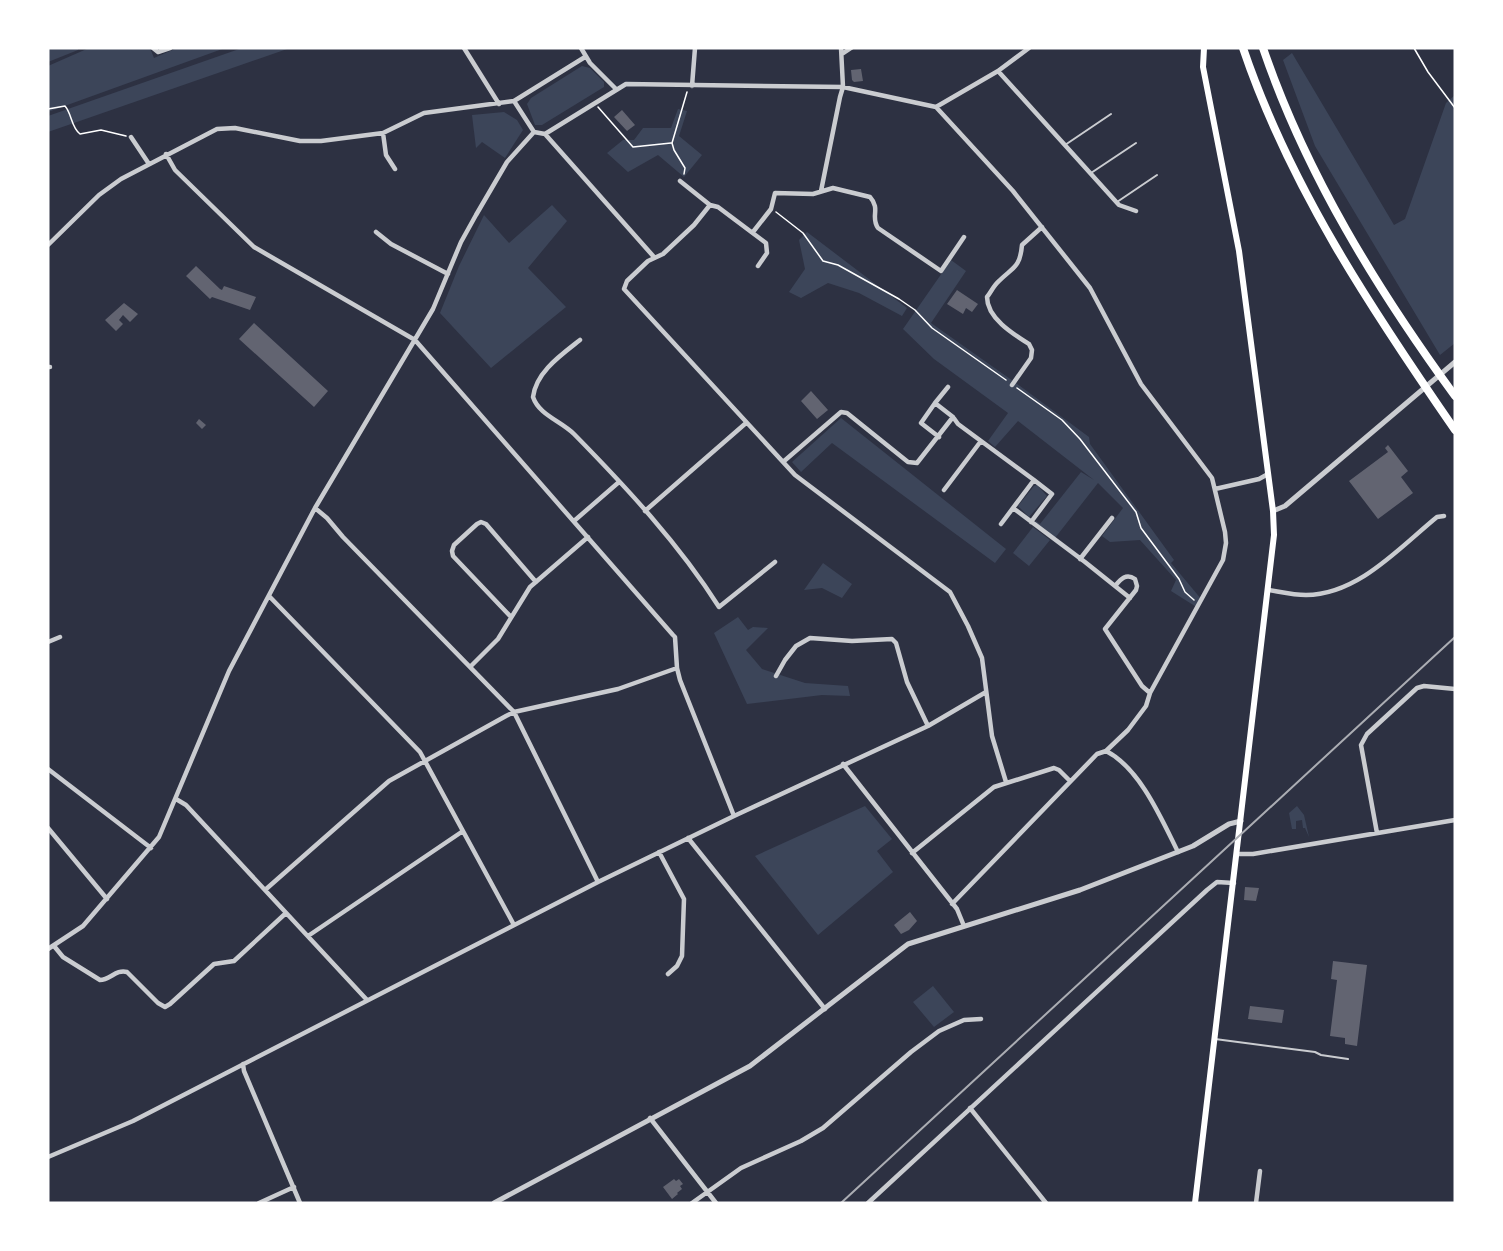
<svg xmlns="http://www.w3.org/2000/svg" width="1503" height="1251" font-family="Manrope,sans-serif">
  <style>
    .green { fill: #3c4559 }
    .building { fill: #626471 }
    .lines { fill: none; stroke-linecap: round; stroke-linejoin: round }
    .path { stroke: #fff; stroke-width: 1.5 }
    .service { stroke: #caccd0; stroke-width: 2 }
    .minor { stroke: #caccd0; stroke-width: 4.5 }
    .tertiary { stroke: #caccd0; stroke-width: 5 }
    .secondary { stroke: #fff; stroke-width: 6 }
    .motorway { stroke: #fff; stroke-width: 8 }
    .rail { stroke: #abadb3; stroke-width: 2 }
  </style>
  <rect width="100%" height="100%" fill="#2d3142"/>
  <path class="green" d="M48,48H78V50L48,62Z
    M89,48H150L154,58L177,48H225L48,112V66Z
    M242,48H290L48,132V116Z
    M1292,53L1394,225L1405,219L1446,103L1455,95V343L1440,355L1315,146L1283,60Z
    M582,66L590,68L604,82V87L542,125H535L527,104L531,98Z
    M678,109L687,111L679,136L702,155L684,177L658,155L628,172L607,153L623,140H634L643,128H671Z
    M504,112L517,120L523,130L505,158L482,142L476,148L472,115Z
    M552,205L567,221L528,268L566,307L491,368L440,313L459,266L484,215L509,243Z
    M807,232L907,308L902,316L859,293L828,283L801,298L789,292L805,269L799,240Z
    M951,260L966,271L931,323L1020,386L1089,437L1090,444L1174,560L1171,563L1202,600L1198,608L1171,591L1176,580L1140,540L1110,542L1102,536L1123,508L1098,483L1055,538L1035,523L1036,521L1040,524L1081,472L1094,480L1018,421L995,447L988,441L1008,413L934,359L903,329Z
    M841,418L1006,549L995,563L832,443L801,472L792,462Z
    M1037,485L1047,496L1029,517L1018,506L1034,486Z
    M1033,527L1050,540L1029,566L1013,553Z
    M823,563L852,584L842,598L822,588L804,590Z
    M738,617L748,630L753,627L768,628L746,650L762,669L805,683L848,686L850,696L822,695L747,704L714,633Z
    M865,806L892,839L877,851L893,872L818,935L755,856Z
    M1297,806L1304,815L1309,837L1305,828H1303L1302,820L1296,821V829H1292L1289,813Z
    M933,986L954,1012L934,1027L913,1002Z"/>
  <path class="building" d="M861,69L863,81L854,82L852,80L851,70Z
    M622,110L635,125L627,131L614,117Z
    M196,266L220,289L222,290L224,286L256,297L250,310L212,297L210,299L186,276Z
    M957,290L978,304L972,312L966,308L963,314L947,304Z
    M124,303L138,314L130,322L123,315L119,320L123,324L116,331L105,320Z
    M254,323L328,391L314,407L239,339Z
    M811,391L828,410L817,419L801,401Z
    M199,419L206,425L202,429L196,423Z
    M1388,445L1408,471L1401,477L1413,493L1378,519L1349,481L1388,452L1385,448Z
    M1245,887L1259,888L1256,901L1244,900Z
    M910,912L917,921L909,930L901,934L894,925Z
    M1333,961L1367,965L1357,1046L1345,1044V1038L1330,1036L1337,980L1331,979Z
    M1250,1006L1284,1010L1282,1023L1248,1019Z
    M674,1179L676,1181L679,1179L683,1184L680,1186L682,1189L677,1193L678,1194L672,1199L663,1187Z"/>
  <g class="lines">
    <path class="path" d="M1414,48L1428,72L1455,108
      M598,107L633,147L671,143
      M48,109L65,106C72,114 71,127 80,134L101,130L126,136
      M684,174L685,168L674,150L672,143L687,92
      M776,212L803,233L823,261L838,265L899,299L915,310L932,328L1006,380
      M1017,388L1062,420L1080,439L1136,512L1141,528L1179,579L1185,592L1194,600"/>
    <path class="service" d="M1065,145L1111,114
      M1091,173L1136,143
      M1117,202L1157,175
      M1215,1039L1315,1052L1321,1055L1348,1059"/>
    <path class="minor" d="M153,48L158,52L170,48
      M464,48L499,104
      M581,48L590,63L616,89
      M842,54L851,48
      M998,71L1119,205L1136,211
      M692,86L695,48
      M514,101L534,132L545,134L654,257
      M936,107L998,71L1029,48
      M383,133L386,155L395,169
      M545,134L626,84L843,87L936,107L1013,191L1090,288L1141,384L1212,478L1225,532L1226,543L1223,560L1150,693L1146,706L1128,730L1106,751L1097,754L952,904
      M131,137L149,164
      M166,154L175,170L254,247L415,340L673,635L675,637L677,668L680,680L734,816
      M680,181L710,205L694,225L663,254L648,261L627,281L624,289L795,475L950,592L968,626L982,658L992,736L1006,782
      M821,191L840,97L843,87L841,48
      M710,205L718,207L766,243L767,253L758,266
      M376,232L391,244L448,274
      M753,232L771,209L775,193L813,194L833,188L870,197C881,209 870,217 878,228L941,271L964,237
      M48,245L99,195L121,179L217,129L235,128L300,141H321L383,133L424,113L514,101L585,57
      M580,340C561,355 536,372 533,397C539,415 561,421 574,434C626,487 679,544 719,607L775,562
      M48,367H50
      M1012,385L1031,358L1032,350L1029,344C1013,334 987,318 987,297C991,292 994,285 999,281C1013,267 1020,268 1022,245L1042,227
      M935,403L948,387
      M939,437L921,423L935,403L953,417
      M783,462L841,412L847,413L908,462L917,463L953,417L958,424L1034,480L1001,524
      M1215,489L1259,479L1268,474
      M944,490L981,441
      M315,508L327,518L343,537L514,712L598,882
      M1013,508L1085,562L1130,598
      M645,511L746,423
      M574,521L619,482
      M1031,522L1052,494L1034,480
      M1080,559L1112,518
      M1115,586C1121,579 1126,573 1135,579L1137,586L1136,590L1105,629L1142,686L1150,693
      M1269,590C1281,592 1294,595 1306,595C1358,595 1400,547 1437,517L1444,516
      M269,596L420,752L514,925
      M511,617L453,556L452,551L454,545L477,524L481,522L486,524L536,582
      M48,642L60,637
      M471,666L498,639L530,587L588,537
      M776,676L785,660L796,646L810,638L852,641L892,639L896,643L907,682L928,726
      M1106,751C1140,768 1162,820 1178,852
      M843,764L957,909L964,926
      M48,769L151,848
      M176,799L186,805L367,1000
      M48,828L107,899
      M1377,833L1361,745L1367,734L1417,688L1424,686L1455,689
      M688,838L825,1009
      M659,852L684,899L682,956L677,966L668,974
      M912,853L994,787L1054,768L1059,770L1070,781
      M1237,854H1253L1455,820
      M265,890L389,781L506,716L514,712L618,689L677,668
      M308,936L463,831
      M54,946L63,957L100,980C110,980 116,969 127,972L158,1003L165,1007L170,1004L214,964L234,961L286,913
      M48,949L83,926L159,837L229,671L315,508L433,309L461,242L476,215L507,162L534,132
      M243,1064L244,1071L300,1203
      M970,1108L1046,1203
      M650,1118L716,1203
      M48,1157L133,1121L598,882L734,816L928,726L986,692
      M259,1203L294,1187
      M692,1203L741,1168L801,1141L823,1128L911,1052L939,1031L964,1020L981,1019
      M868,1203L1207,890L1217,882L1234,883
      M1256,1203L1260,1171"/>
    <path class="tertiary" d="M1273,511L1285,506L1455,362
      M494,1203L750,1066L908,944L1080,890L1193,846L1229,824L1241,821"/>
    <path class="secondary" d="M1195,1203L1274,535L1273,511L1239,251L1203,67L1204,48"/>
    <path class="motorway" d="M1243,48C1290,187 1372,310 1455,430
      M1263,48C1306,174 1377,289 1455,396"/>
    <path class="rail" d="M841,1203L1455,637"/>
  </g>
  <rect width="1503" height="1251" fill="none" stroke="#ffffff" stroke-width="99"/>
</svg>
